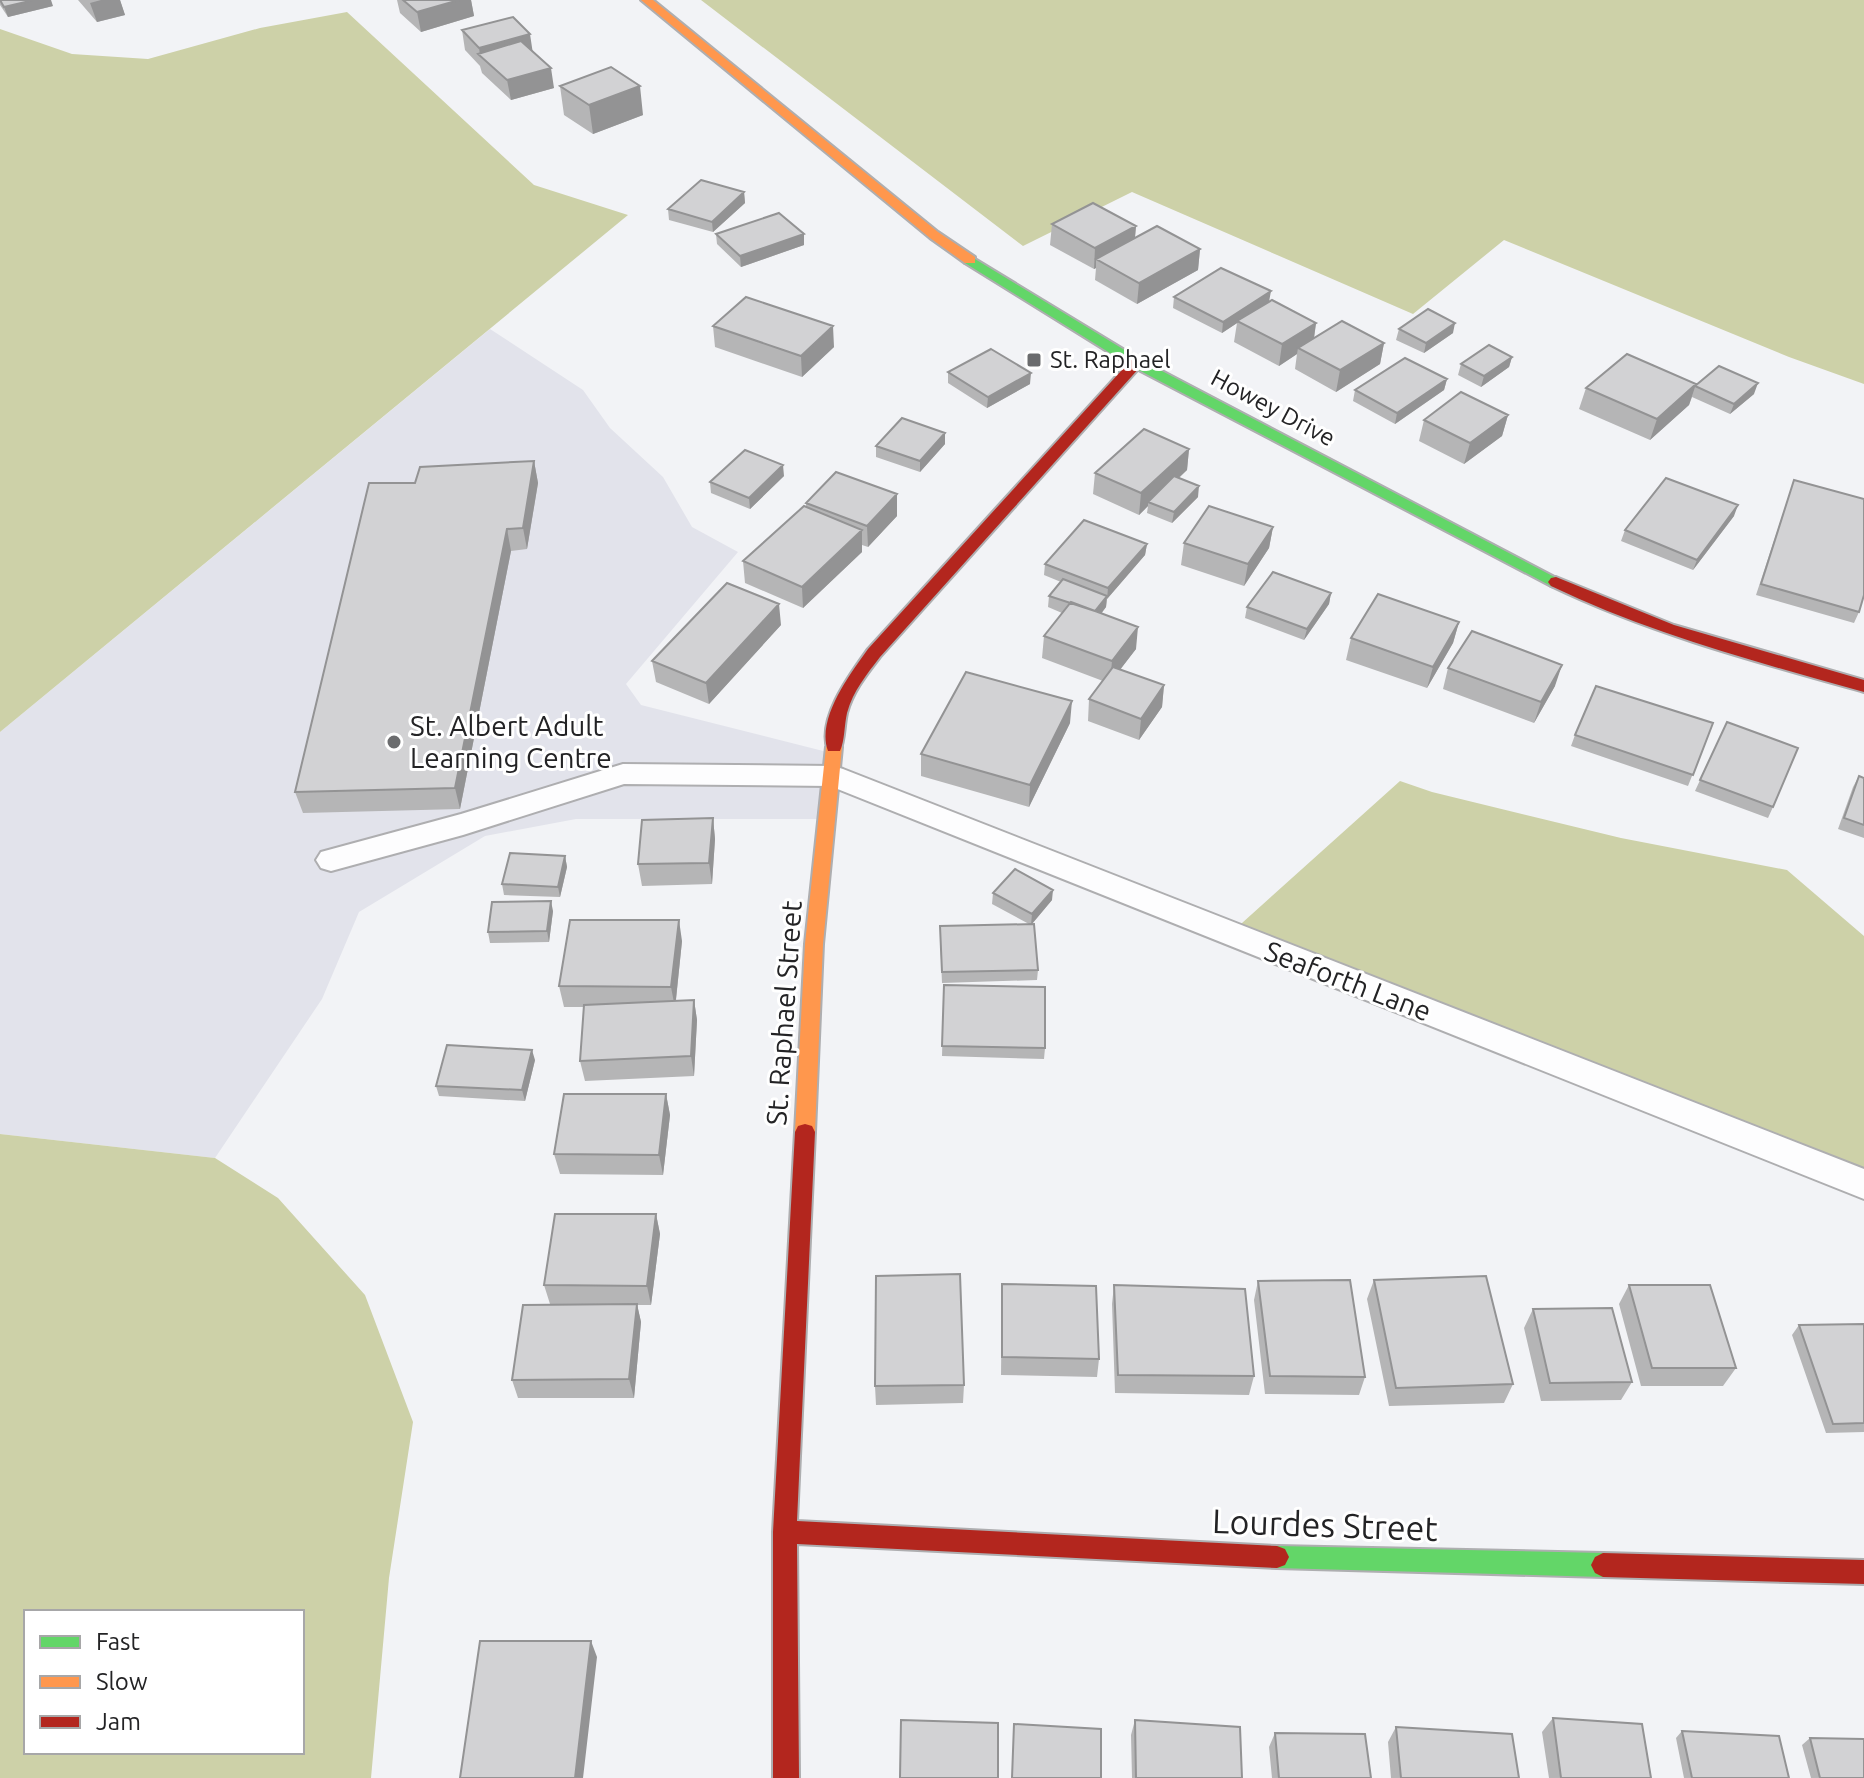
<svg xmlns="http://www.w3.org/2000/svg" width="1864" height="1778" font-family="Ubuntu,sans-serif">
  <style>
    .built { fill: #e2e3eb }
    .forest { fill: #cdd1a8; fill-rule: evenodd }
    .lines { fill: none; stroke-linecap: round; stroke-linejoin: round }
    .lane-casing { stroke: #aeaeb0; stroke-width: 4 }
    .fast-casing { stroke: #aeaeb0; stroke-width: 4 }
    .slow-casing { stroke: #aeaeb0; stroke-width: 4 }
    .jam-casing { stroke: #aeaeb0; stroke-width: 4 }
    .lane { fill: #fdfdfe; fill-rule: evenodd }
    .fast { fill: #63d668; fill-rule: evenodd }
    .slow { fill: #ff974d; fill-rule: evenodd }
    .jam { fill: #b3261e; fill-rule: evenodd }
    .wall { fill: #b5b5b6 }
    .shaded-wall { fill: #939394 }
    .building { fill: #d2d2d4; stroke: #939394; stroke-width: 2 }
    .poi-dot { fill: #6b6c6e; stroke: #fff; stroke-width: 3 }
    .labels { text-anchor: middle; stroke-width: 6; stroke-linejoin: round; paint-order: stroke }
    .far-poi-label { font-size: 24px; fill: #232325; stroke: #fff; text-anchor: start }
    .far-street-label { font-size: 24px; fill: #232325; stroke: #fff }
    .poi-label { font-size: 28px; fill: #232325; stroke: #fff; text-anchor: start }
    .street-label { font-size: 28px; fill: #232325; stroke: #fff }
    .near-street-label { font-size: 34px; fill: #232325; stroke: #fff }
  </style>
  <rect width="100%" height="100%" fill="#f2f3f6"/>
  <path class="built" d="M490,329L583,390L610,428L663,477L692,527L738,552L626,684L641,705L831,753L822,819H576L485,836L359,912L322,999L215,1158L0,1134V732Z"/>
  <path class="forest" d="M701,0H1864V384L1789,357L1504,240L1413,314L1132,192L1023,246Z
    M347,12L534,185L628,215L0,732V29L72,54L148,59L260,28Z
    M1400,781L1432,792L1621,838L1787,870L1864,936V1181L1232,932Z
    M0,1134L215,1158L278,1198L365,1295L413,1422L389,1578L371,1778H0ZM26,1612H302V1752H26Z"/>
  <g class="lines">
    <g class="lane-casing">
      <path id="lane" d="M623,764L833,766L843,769L1864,1169V1199L830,786L624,784L463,835L331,871L321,868L316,860L321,852L461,814Z"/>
    </g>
    <g class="fast-casing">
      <path id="fast" d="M970,256L1141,360L1564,582L1556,587L1551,586L1131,366L965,263L964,260Z
        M1277,1546L1603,1553L1611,1557L1615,1565L1611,1573L1603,1577L1277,1568L1269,1565L1265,1557L1269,1549Z"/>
    </g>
    <g class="slow-casing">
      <path id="slow" d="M641,0H653L938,232L975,257V263H965L930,238Z
        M834,741L842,747L823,944L815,1132L812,1138L805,1140L798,1138L795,1132L805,944L826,747Z"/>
    </g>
    <g class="jam-casing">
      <path id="jam" d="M1136,359L1141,360V366L880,657C867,674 853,691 847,713C844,726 845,740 840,751H828C816,719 850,674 868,649L1131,360Z
        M1556,577L1674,625L1864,680V692C1757,662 1651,634 1551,586L1548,582L1551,578Z
        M805,1124L812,1126L815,1132L797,1521L1277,1546L1285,1549L1289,1557L1285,1565L1277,1568L797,1544L799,1778H773V1532L795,1132L798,1126Z
        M1603,1553L1864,1560V1584L1603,1577L1595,1573L1591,1565L1595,1557Z"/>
    </g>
    <use href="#lane" class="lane"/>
    <use href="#fast" class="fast"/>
    <use href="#slow" class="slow"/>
    <use href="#jam" class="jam"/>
  </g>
  <path class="wall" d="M0,0L53,6L8,17L0,5Z
    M78,0H120L125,15L97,22Z
    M397,0H471L474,16L421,32L400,13Z
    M462,30L533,52L554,88L511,100L482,73L480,66L465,50Z
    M560,86L643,115L593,134L564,115Z
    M744,192L745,203L713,232L669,220L668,209Z
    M1052,224L1136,226L1135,238L1200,249L1198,270L1137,304L1095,280L1096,268L1094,269L1050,245Z
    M716,234L804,245L741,267L717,244Z
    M1174,297L1269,302L1316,323L1314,339L1384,343L1380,364L1336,392L1295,369L1297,354L1279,366L1234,342L1237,323L1222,333L1173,308Z
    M713,326L834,347L802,377L715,347Z
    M1399,329L1453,333L1424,353L1396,340Z
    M1512,357L1509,367L1481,387L1458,375L1461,364Z
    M948,372L1030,384L987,408L948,383Z
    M1447,379L1444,390L1395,424L1353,401L1355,390Z
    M1696,384L1754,394L1730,414L1692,397L1689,405L1650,440L1579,409L1586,388Z
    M1508,415L1502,436L1464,464L1419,441L1424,420Z
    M945,444L920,472L876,457V446Z
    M1189,449L1187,470L1179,478L1198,497L1172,523L1147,513L1148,506L1139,515L1093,494L1095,473Z
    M534,461L538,483L527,549L511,551L460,809L303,813L295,792L415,483Z
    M784,476L750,509L711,493L710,482Z
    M1794,480L1859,612L1854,623L1756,595Z
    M806,503L897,516L868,547L862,545V552L803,608L745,583L743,561L806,507Z
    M1734,516L1693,570L1621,541L1625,530Z
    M1273,527L1269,548L1244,586L1181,565L1184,543Z
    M1147,544L1145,555L1107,599L1106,607L1101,614L1136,649L1120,669L1164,685L1162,707L1139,740L1088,721L1089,699L1103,681L1042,658L1044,636L1062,613L1048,607L1049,596L1061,582L1044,575L1045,564Z
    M1331,593L1329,604L1304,640L1245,618L1247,607Z
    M1459,622L1453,643L1427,688L1346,660L1351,638Z
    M781,625L709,704L656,682L652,661Z
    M1448,668L1555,686L1534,723L1443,689Z
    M1727,722L1773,807L1768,818L1695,791Z
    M1070,723L1029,807L921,776V754Z
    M1713,723L1688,786L1571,746L1575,735Z
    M1859,776L1864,778V838L1838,829L1853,787Z
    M713,818L715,839L712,884L642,886L638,864Z
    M565,856L567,867L560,897L504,895L502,884Z
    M993,893L1052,900L1032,924L1038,970L1037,980L942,983L940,936L1029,924L992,904Z
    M553,911L549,942L490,943L488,932Z
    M682,941L676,1000H694L697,1020L694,1076L585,1081L580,1061L584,1007H564L559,986Z
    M944,985L1045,1048L1044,1059L942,1056Z
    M535,1060L525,1101L439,1096L436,1086Z
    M666,1094L670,1115L663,1175L560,1174L554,1154Z
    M656,1214L660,1234L651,1305H637L641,1322L634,1398H518L512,1380L550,1304L544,1285Z
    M1374,1280L1513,1384L1504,1403L1389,1406L1367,1299Z
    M1258,1281L1365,1377L1359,1395L1265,1394L1254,1300Z
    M1002,1284L1099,1359L1097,1377L1001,1375Z
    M1114,1285L1254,1376L1249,1395L1115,1393L1112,1304Z
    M1629,1285L1736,1368L1723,1386H1641L1619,1304Z
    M1533,1309L1632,1382L1621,1400L1541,1401L1524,1328Z
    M1864,1324V1432L1826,1433L1792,1335L1799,1325Z
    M964,1385L963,1403L876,1405L875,1386Z
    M1553,1718L1651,1778H1549L1542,1732Z
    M1135,1720L1242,1778H1132L1131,1735Z
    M1396,1727L1519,1778H1391L1388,1742Z
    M1682,1731L1789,1778H1684L1676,1738Z
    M1275,1733L1371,1778H1272L1269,1747Z
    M1810,1738L1864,1778H1811L1802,1745Z"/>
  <path class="shaded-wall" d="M34,0H51L53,6L8,17L4,7Z
    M101,0H120L125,15L97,22L90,3Z
    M459,0H471L474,16L421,32L417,12Z
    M530,34L533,54L480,55L479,48Z
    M551,68L554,88L511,100L507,80Z
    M640,86L643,115L593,134L589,105Z
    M744,192L745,203L713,232L712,222Z
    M1136,226L1134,247L1096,259V268L1094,269L1095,248Z
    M804,234V245L741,267L740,256Z
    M1200,249L1198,270L1137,304L1139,283Z
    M1271,291L1269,302L1222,333L1223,322Z
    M1316,323L1313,344L1298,348L1297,354L1279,366L1282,344Z
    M1455,323L1453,333L1424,353L1426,343Z
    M833,326L834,347L802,377L801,356Z
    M1384,343L1380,364L1336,392L1340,370Z
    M1512,357L1509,367L1481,387L1484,376Z
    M1031,373L1030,384L987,408L988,397Z
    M1447,379L1444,390L1395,424L1397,413Z
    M1758,383L1754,394L1730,414L1734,404Z
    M1696,384L1689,405L1650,440L1657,419Z
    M1508,415L1502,436L1464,464L1470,443Z
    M945,433V444L920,472V461Z
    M1189,449L1187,470L1151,503L1148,502V506L1139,515L1141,493Z
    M534,461L538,483L527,549L523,528Z
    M783,465L784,476L750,509L749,498Z
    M1199,486L1198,497L1172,523L1174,512Z
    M897,494V516L868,547L867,526Z
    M1738,505L1734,516L1693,570L1697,560Z
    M1273,527L1269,548L1244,586L1248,564Z
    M507,529L511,551L460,809L455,788Z
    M862,530V552L803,608L802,587Z
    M1147,544L1145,555L1107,599L1108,588Z
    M1331,593L1329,604L1304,640L1307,629Z
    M1107,596L1106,607L1093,624L1094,613Z
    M779,604L781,625L709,704L706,683Z
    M1459,622L1453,643L1427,688L1433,667Z
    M1138,627L1136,649L1110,683L1112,661Z
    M1562,665L1555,686L1534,723L1541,702Z
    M1164,685L1162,707L1139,740L1141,719Z
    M1072,701L1070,723L1029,807L1030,785Z
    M713,818L715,839L712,884L709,863Z
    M565,856L567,867L560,897L558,887Z
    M1053,890L1052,900L1031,925L1032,914Z
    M551,901L553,911L549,942L547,931Z
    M679,920L682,941L675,1008L671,987Z
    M694,1000L697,1020L694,1076L691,1056Z
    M532,1050L535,1060L525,1101L522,1090Z
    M666,1094L670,1115L663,1175L659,1155Z
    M656,1214L660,1234L651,1305L647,1286Z
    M637,1304L641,1322L634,1398L629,1379Z
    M591,1641L597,1657L583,1778H575Z"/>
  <path class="building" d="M0,0H34L4,7Z
    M403,0H459L417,12Z
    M513,17L530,34L479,48L462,30Z
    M521,41L551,68L507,80L478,54Z
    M611,67L640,86L589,105L560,86Z
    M701,180L744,192L712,222L668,209Z
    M1093,203L1136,226L1095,248L1052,224Z
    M779,213L804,234L740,256L716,234Z
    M1157,226L1200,249L1139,283L1096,259Z
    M1221,268L1271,291L1223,322L1174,297Z
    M746,297L833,326L801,356L713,326Z
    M1272,300L1316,323L1282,344L1237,321Z
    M1428,309L1455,323L1426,343L1399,329Z
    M1342,321L1384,343L1340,370L1298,348Z
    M1489,345L1512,357L1484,376L1461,364Z
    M991,349L1031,373L988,397L948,372Z
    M1627,354L1696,384L1657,419L1586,388Z
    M1405,358L1447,379L1397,413L1355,390Z
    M1719,366L1758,383L1734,404L1695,386Z
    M1461,392L1508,415L1470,443L1424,420Z
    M902,418L945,433L920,461L876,446Z
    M1144,429L1189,449L1141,493L1095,473Z
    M745,450L783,465L749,498L710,482Z
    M534,461L523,528L507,529L455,788L295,792L369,483H415L420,467Z
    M836,472L897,494L867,526L806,503Z
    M1174,476L1199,486L1174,512L1148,502Z
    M1666,478L1738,505L1697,560L1625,530Z
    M1794,480L1864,499V595L1859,612L1761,584Z
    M804,506L862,530L802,587L743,561Z
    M1209,506L1273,527L1248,564L1184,543Z
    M1084,520L1147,544L1108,588L1045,564Z
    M1273,572L1331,593L1307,629L1247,607Z
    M1063,579L1107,596L1095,611L1049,596Z
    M727,583L779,604L706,683L652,661Z
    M1378,594L1459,622L1433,667L1351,638Z
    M1071,602L1138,627L1112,661L1044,636Z
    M1472,631L1562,665L1541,702L1448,668Z
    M1113,667L1164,685L1141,719L1089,699Z
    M966,672L1072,701L1030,785L921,754Z
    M1596,686L1713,723L1693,775L1575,735Z
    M1727,722L1798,748L1773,807L1700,780Z
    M1859,776L1864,778V825L1844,818Z
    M713,818L709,863L638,864L642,820Z
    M510,853L565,856L558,887L502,884Z
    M1015,869L1053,890L1032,914L993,893Z
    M551,901L547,931L488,932L492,902Z
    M570,920H679L671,987L559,986Z
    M1034,924L1038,970L942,972L940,926Z
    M944,985L1045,987V1048L942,1046Z
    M694,1000L691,1056L580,1061L584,1005Z
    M447,1045L532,1050L522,1090L436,1086Z
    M564,1094H666L659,1155L554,1154Z
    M555,1214H656L647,1286L544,1285Z
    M960,1274L964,1385L875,1386L876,1276Z
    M1486,1276L1513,1384L1396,1388L1374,1280Z
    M1350,1280L1365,1377L1270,1376L1258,1281Z
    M1002,1284L1096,1286L1099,1359L1002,1357Z
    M1114,1285L1245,1289L1254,1376L1118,1375Z
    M1629,1285H1710L1736,1368H1652Z
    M637,1304L629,1379L512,1380L523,1305Z
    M1612,1308L1632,1382L1550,1383L1533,1309Z
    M1864,1324V1423L1833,1424L1799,1325Z
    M480,1641H591L575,1778H460Z
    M1553,1718L1642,1724L1651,1778H1561Z
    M901,1720L998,1723V1778H900Z
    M1135,1720L1240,1727L1242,1778H1136Z
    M1014,1724L1101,1729V1778H1012Z
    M1396,1727L1512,1734L1519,1778H1401Z
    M1682,1731L1779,1736L1789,1778H1692Z
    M1275,1733L1365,1734L1371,1778H1279Z
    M1810,1738L1864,1739V1778H1820Z"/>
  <g class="poi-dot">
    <rect x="1026" y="352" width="16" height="16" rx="4"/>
    <circle cx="394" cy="742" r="8"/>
  </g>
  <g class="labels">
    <g class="far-poi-label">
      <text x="1050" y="368">St. Raphael</text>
    </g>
    <g class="far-street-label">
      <text transform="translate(1273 408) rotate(28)" y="8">Howey Drive</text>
    </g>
    <g class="poi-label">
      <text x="410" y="736">St. Albert Adult<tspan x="410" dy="32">Learning Centre</tspan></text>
    </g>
    <g class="street-label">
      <text transform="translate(1348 981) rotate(21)" y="10">Seaforth Lane</text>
      <text transform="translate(784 1013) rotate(-86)" y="10">St. Raphael Street</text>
    </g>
    <g class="near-street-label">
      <text transform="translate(1325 1525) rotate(2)" y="12">Lourdes Street</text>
    </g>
  </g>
  <rect x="24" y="1610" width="280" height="144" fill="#ffffff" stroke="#a7a7a8" stroke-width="2"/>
  <rect x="40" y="1636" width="40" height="12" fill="#63d668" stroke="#a7a7a8" stroke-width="2"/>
  <text x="96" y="1650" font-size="24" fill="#232325">Fast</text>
  <rect x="40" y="1676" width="40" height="12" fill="#ff974d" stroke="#a7a7a8" stroke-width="2"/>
  <text x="96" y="1690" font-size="24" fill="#232325">Slow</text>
  <rect x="40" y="1716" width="40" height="12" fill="#b3261e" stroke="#a7a7a8" stroke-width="2"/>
  <text x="96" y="1730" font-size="24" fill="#232325">Jam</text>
</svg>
